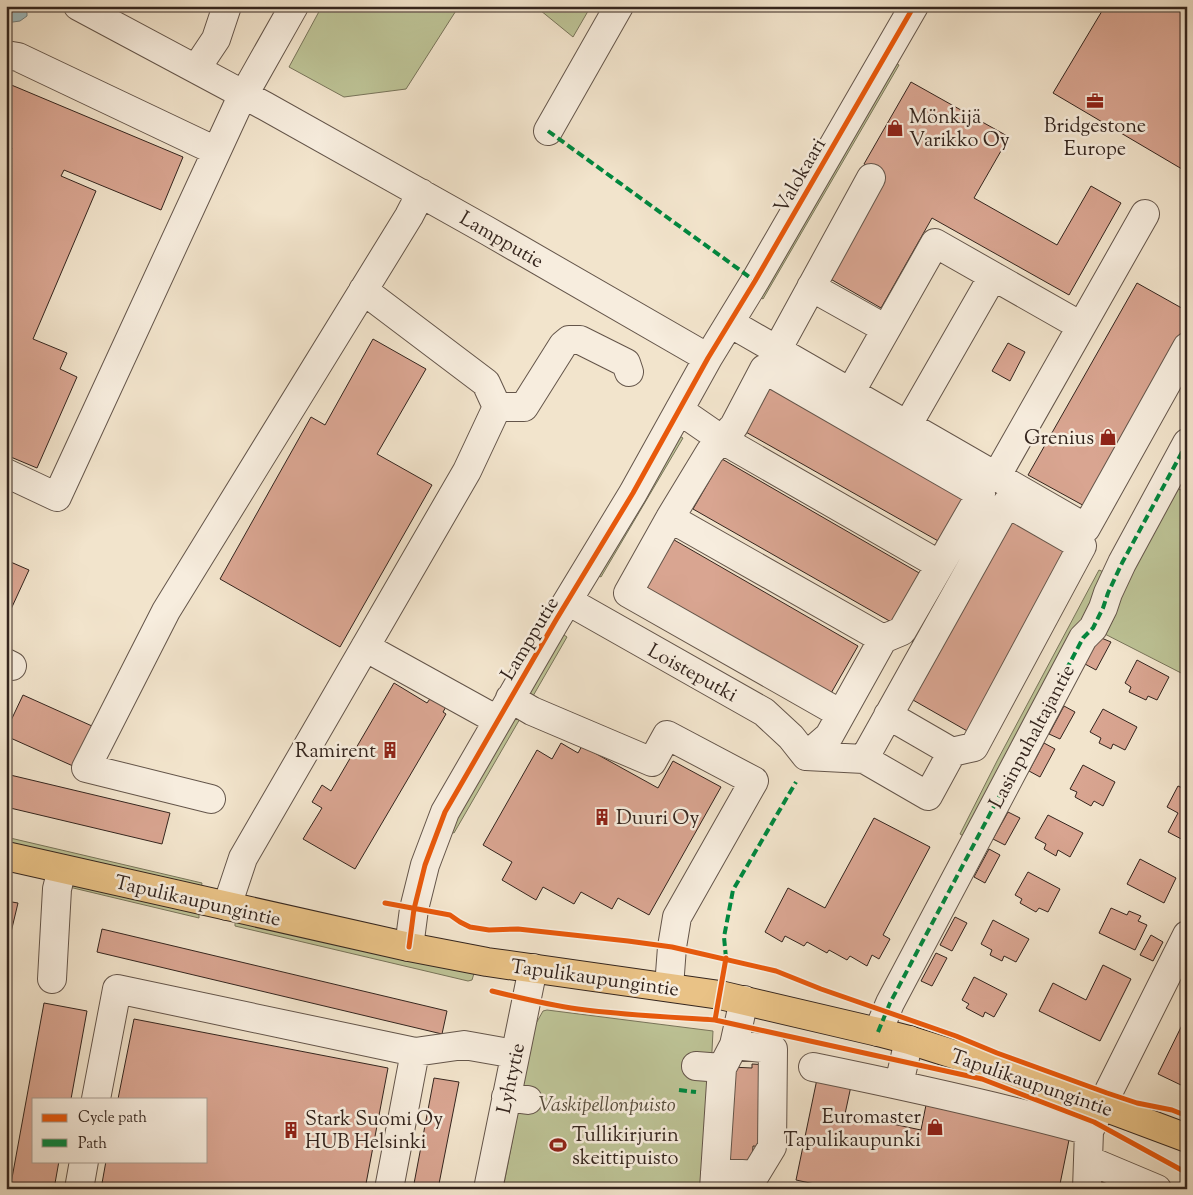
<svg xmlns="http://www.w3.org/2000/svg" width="1193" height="1195" font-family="'Sorts Mill Goudy',serif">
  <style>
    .green { fill: #bdc396; stroke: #78745a }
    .water { fill: #9fbcc0; stroke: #74807f }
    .building { fill: #d9a591; stroke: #34251e }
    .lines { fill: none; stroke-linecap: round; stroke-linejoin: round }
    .minor-casing { stroke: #64554a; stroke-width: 30 }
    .major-casing { stroke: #34251e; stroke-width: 30 }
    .minor { stroke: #f7edde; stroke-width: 28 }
    .major { stroke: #e9c286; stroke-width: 28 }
    .quiet { stroke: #00873e; stroke-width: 4; stroke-dasharray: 8 4; stroke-linecap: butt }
    .cycleway-casing { stroke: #f7edde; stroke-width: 8 }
    .cycleway { stroke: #e8590c; stroke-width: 5 }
    .labels { text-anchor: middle; stroke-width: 5; stroke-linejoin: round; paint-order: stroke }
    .poi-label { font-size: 20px; fill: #34251e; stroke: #f7edde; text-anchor: start }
    .street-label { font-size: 20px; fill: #34251e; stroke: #f7edde }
    .park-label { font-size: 20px; font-style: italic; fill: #564c3c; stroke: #f7edde }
  </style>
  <rect width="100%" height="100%" fill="#f2e4cc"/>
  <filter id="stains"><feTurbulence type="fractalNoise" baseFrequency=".004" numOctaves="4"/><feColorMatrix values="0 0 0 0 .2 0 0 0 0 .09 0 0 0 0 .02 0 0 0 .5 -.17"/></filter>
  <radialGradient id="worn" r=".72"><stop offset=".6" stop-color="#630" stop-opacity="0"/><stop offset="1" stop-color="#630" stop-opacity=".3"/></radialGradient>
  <path class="green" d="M322,6H459L406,89L344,97L289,67Z
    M535,6H591L573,37Z
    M892,61L899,65L763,299L756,295Z
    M676,434L683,438L601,577L595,574Z
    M1171,485L1187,493V676L1097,630Z
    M1099,570L1106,573L967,838L960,834L997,761Z
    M561,633L567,637L533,696L527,691Z
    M515,713L521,717L454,833L449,831Z
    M6,837L202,883L201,889L6,844Z
    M72,881L199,910V918L69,887Z
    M235,919L475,970L472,980L468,981L235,926Z
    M547,1010L713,1031L705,1189H503L534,1027L543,1011Z"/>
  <path class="water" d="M6,6L23,8L27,13V16L20,21L6,23Z"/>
  <path class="building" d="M1105,6H1187V172L1053,93Z
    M911,82L1009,137L974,198L1057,245L1091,186L1121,203L1069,295L932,218L881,308L827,277L885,176L864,164Z
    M9,84L183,157L161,210L64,170L61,176L96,191L33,339L67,353L60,369L77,377L37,468L6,455V154L9,155L12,148L6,146V91Z
    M1137,283L1187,311V334L1088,508L1028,475Z
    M373,339L426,369L377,454L432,485L340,647L220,579L311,417L325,425Z
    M1008,343L1025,352L1010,381L992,371Z
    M771,384L967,495L940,542L744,431Z
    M722,459L921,574L893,623L693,509Z
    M1015,515L1072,546L969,732L913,700Z
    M669,537L858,646L830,695L641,586Z
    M6,560L29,570L6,620Z
    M1099,637L1111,642L1096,670L1085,664Z
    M1137,660L1169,677L1157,700L1148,696L1146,700L1129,692L1131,687L1125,683Z
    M394,683L427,703L432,696L447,705L443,712L446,714L355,869L303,839L322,808L312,802L322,785L331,791Z
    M23,695L92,726L73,766L6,736V731Z
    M1064,706L1075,712L1060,739L1049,734Z
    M1103,709L1137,727L1125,750L1113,744L1111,749L1099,743L1101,738L1090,732Z
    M561,743L578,753L582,746L658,788L673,761L721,787L649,915L618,898L612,909L581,892L574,904L543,887L536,900L502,880L512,862L483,845L537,750L552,759Z
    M1044,743L1055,749L1040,777L1029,771Z
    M1083,765L1115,782L1103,806L1094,801L1091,806L1075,797L1077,792L1070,789Z
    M6,774L170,813L162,844L6,807Z
    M1178,786L1187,790V842L1168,832L1178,813L1167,807Z
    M1008,812L1020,818L1005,845L993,839Z
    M1048,815L1083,833L1070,857L1058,850L1056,856L1044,849L1046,844L1035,838Z
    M874,818L930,847L883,935L890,939L879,959L872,955L867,966L850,956L847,960L829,950L827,953L807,942L804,946L785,936L782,942L765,932L788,888L825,908Z
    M989,849L1000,855L985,883L974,877Z
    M1140,859L1176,878L1164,903L1127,884Z
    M1028,872L1060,889L1048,912L1039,908L1036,912L1020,903L1022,899L1015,895Z
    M6,901L18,903L7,949H6Z
    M1111,908L1127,915L1129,911L1141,916L1138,921L1147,925L1135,950L1099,933Z
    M955,917L967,923L952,951L940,945Z
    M993,920L1029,939L1016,962L1004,956L1002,961L990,955L992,950L981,944Z
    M102,929L447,1011L442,1034L97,952Z
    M1151,935L1163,942L1153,961L1140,955Z
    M936,953L947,958L932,986L921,981Z
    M1103,965L1131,979L1100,1041L1039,1011L1053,983L1086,1000Z
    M974,977L1007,994L994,1017L985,1012L983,1017L966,1008L969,1004L962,1000Z
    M44,1003L87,1011L71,1099H34V1161H59L54,1189H10Z
    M1187,1015V1078L1183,1086L1158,1074Z
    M134,1019L388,1068L365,1189H101L106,1161H206V1099H118Z
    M752,1064L768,1065L766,1147L753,1146L752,1165L722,1163L731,1067L752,1068Z
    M434,1078L459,1082L438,1189H413Z
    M817,1079L851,1086L845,1114L921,1130L926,1105L1070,1135L1059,1189H1003L991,1186V1189H838L796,1180Z"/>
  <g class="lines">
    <g class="minor-casing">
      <path id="minor" d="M78,6L265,106L486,230L708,358
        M6,55L18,57L216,151
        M196,69L216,39L227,6
        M548,131L619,6
        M811,287L886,329
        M730,323L1086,528L1187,347
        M777,350L871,178
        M850,393L935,243L1081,326
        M497,407H524L563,345L569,340H580L626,363L629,372
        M679,410L721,439L940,565
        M907,426L993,276
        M6,473L57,497L237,107L294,6
        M996,477L1145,214
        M670,518L883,639
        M568,601L764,712L791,737L806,756
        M365,647L497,720
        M6,663L12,666
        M510,698L532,711L652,762L667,735L754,781L677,917L672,947L669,987
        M888,715L952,752
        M806,756L829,736L883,639L902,631L981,494L764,369L734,426L710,452L670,518L628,593L841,714
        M806,756L864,759L928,796L952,752L974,747L1082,546L1007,503L864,759
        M211,799L86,768L166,611L409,216L421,193
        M227,906L243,858L467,471L497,407L486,383L363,290
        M409,947L414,909L425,865L445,812L556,620L633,493L708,358L755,281L914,6
        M52,979L57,889L62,869
        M878,1032L890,1003L1083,638L1093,628L1103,608L1108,593L1122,563L1187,443
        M696,1066L722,1068
        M813,1067C906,1086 998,1106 1089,1131
        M899,1084L909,1040
        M506,1097L528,1100
        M96,1099L117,989L415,1052L464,1045L515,1054
        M1088,1160L1157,1189
        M715,1172L755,1175L772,1147L773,1049L734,1045
        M79,1189L84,1161
        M389,1189L415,1052
        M488,1189L533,968
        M714,1189L722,1068L734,1045L744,1000
        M1087,1189L1089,1131L1187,935"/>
    </g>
    <g class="major-casing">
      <path id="major" d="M6,856L409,947L487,962L720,995L878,1032L909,1040L1016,1074L1187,1138"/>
    </g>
    <use href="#minor" class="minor"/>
    <use href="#major" class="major"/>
    <path class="quiet" d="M548,131L755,281
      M726,958L724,937L733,890L796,782
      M878,1032L890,1003L1083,638L1093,628L1103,608L1108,593L1122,563L1187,443
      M679,1090L696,1092"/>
    <g class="cycleway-casing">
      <path id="cycleway" d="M385,903L450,915L460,922L470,927L489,930L518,929L628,941L672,947L776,971L821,989L956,1036L997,1053L1107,1093L1137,1103L1172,1110L1187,1116
        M409,947L414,909L425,865L445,812L556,620L633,493L708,358L755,281L914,6
        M492,991C520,998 549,1005 578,1009C623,1015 669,1017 715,1020L982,1079L1094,1122L1187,1173
        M715,1020L726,958"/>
    </g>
    <use href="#cycleway" class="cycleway"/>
  </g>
  <defs>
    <g id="office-bare" transform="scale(1.35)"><path d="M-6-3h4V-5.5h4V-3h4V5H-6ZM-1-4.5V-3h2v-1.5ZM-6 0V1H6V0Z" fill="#8f2418" stroke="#f7edde" stroke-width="2.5" paint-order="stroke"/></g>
    <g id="shop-bare" transform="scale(1.35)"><path d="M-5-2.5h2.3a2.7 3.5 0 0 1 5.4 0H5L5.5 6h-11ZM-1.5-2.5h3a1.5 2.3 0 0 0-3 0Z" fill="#8f2418" stroke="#f7edde" stroke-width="2.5" paint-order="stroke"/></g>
    <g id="building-bare" transform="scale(1.35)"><path d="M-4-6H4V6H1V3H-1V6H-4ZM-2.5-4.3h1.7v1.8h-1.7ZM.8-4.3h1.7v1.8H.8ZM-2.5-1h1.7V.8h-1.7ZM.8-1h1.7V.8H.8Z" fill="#8f2418" stroke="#f7edde" stroke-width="2.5" paint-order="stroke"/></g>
    <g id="stadium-bare" transform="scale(1.35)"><path d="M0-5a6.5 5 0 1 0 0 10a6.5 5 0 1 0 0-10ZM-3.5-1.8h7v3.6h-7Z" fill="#8f2418" stroke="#f7edde" stroke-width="2.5" paint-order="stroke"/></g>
  </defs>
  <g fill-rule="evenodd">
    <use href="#office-bare" x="1095" y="101"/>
    <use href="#shop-bare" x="895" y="128"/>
    <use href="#shop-bare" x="1108" y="437"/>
    <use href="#building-bare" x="390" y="750"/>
    <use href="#building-bare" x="602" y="817"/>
    <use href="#shop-bare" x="935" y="1127"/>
    <use href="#building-bare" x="291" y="1130"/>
    <use href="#stadium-bare" x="558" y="1145"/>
  </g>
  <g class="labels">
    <g class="poi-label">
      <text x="909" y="123">Mönkijä<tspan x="909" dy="23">Varikko Oy</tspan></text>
      <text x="1095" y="132" text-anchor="middle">Bridgestone<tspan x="1095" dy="23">Europe</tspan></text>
      <text x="1094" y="444" text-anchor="end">Grenius</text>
      <text x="376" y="757" text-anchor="end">Ramirent</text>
      <text x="616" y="824">Duuri Oy</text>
      <text x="921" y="1123" text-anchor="end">Euromaster<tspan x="921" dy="23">Tapulikaupunki</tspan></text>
      <text x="305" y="1125">Stark Suomi Oy<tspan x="305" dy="23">HUB Helsinki</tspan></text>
      <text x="572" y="1141">Tullikirjurin<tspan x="572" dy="23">skeittipuisto</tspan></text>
    </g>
    <g class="street-label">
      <text transform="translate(799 175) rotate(-60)" y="7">Valokaari</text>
      <text transform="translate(502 239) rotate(30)" y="7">Lampputie</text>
      <text transform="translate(529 638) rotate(-59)" y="7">Lampputie</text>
      <text transform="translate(693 672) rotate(29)" y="7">Loisteputki</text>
      <text transform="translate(1031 736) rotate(-62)" y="7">Lasinpuhaltajantie</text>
      <text transform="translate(198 900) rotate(13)" y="7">Tapulikaupungintie</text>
      <text transform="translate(595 977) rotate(8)" y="7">Tapulikaupungintie</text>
      <text transform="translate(510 1078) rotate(-78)" y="7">Lyhtytie</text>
      <text transform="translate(1032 1082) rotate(19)" y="7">Tapulikaupungintie</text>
    </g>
    <g class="park-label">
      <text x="607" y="1111">Vaskipellonpuisto</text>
    </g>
  </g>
  <rect width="1193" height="1195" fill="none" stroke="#f2e4cc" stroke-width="25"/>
  <rect x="8" y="8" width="1178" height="1180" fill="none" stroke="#34251e" stroke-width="2.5"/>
  <rect x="12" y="12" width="1168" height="1170" fill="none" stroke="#34251e"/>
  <rect x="32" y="1098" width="175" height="65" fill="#f7edde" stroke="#a99d91"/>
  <rect x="42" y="1114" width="25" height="8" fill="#e8590c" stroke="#a99d91"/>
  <text x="78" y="1122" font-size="15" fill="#34251e">Cycle path</text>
  <rect x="42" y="1139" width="25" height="8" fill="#00873e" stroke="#a99d91"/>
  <text x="78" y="1148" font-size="15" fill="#34251e">Path</text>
  <rect width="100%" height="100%" filter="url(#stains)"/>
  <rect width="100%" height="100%" fill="url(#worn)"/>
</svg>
